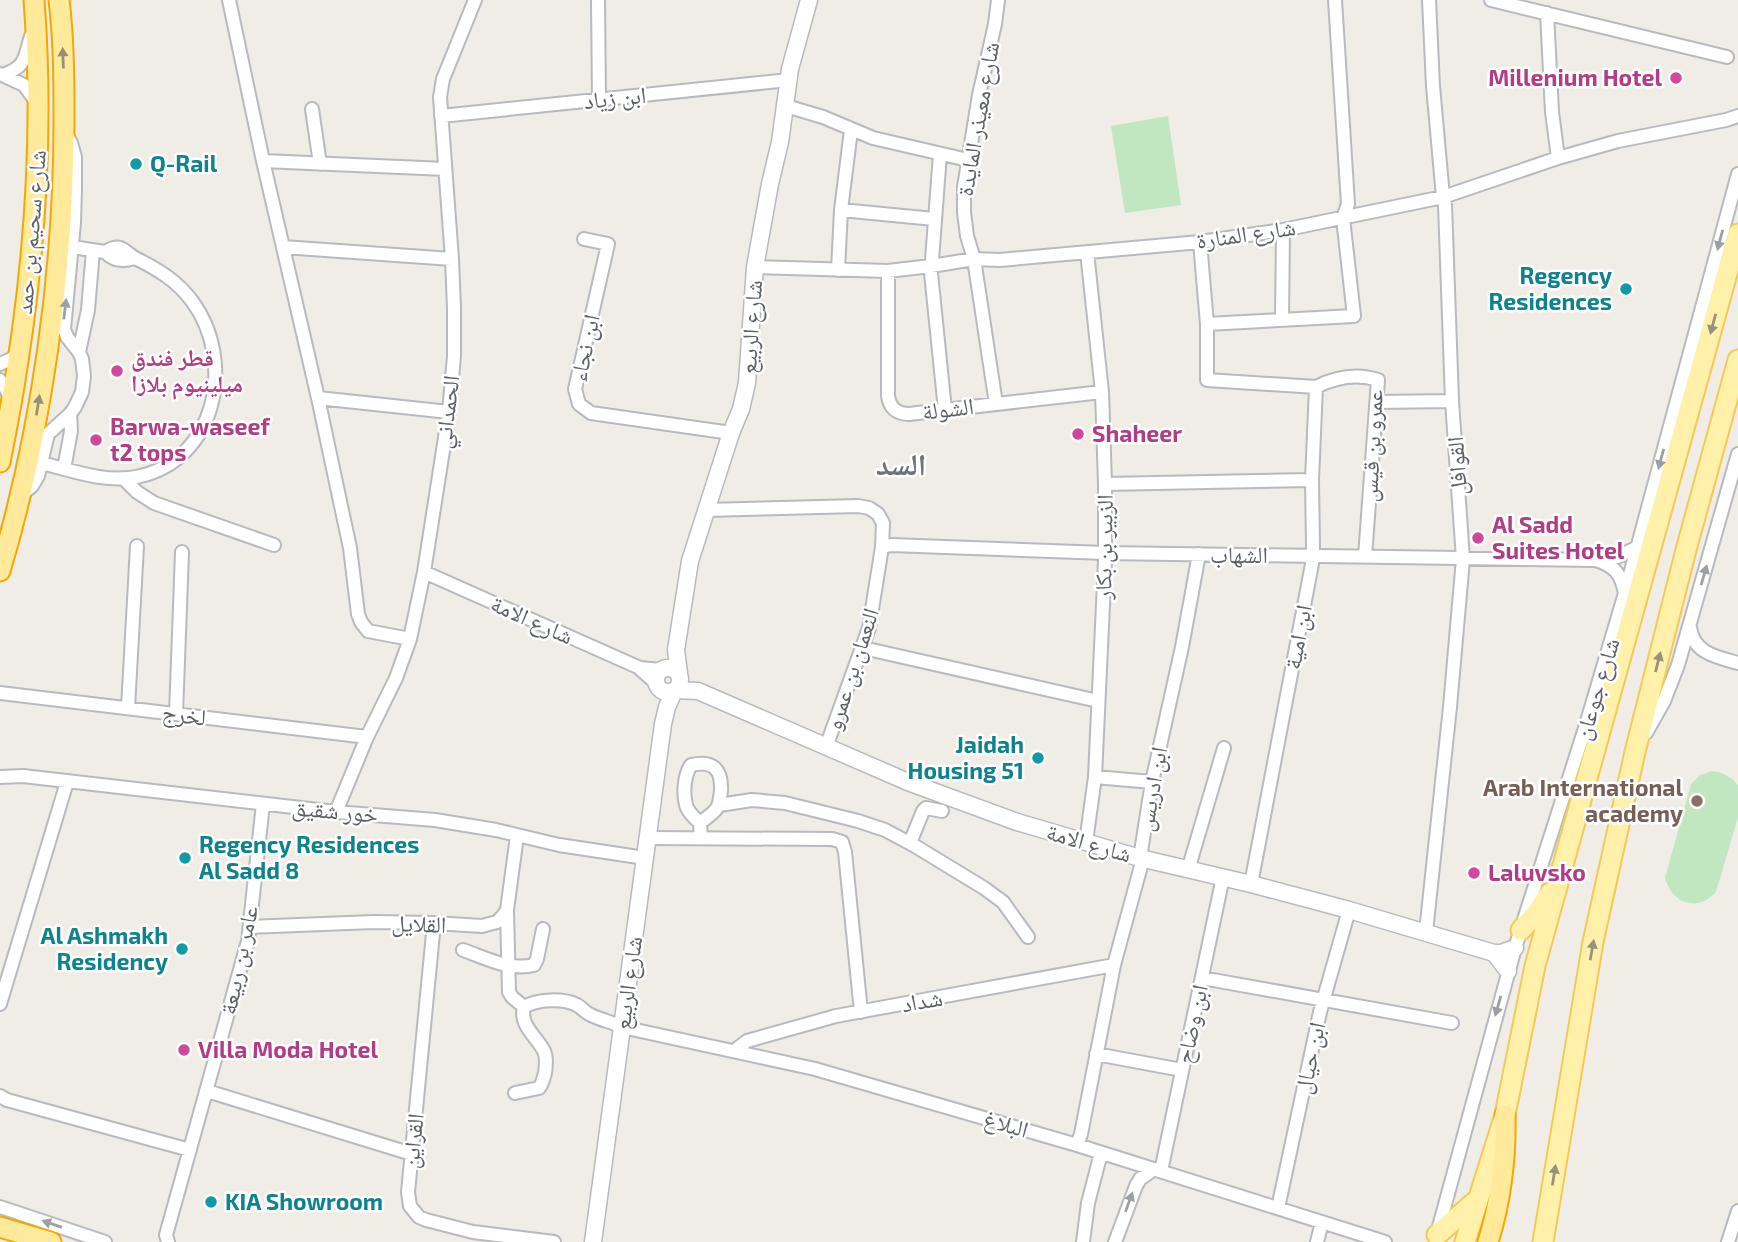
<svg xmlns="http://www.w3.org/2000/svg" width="1738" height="1242" font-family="'Exo 2','Noto Naskh Arabic',sans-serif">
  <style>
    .green { fill: #c1e7c1 }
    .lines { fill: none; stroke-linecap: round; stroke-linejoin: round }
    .minor-casing { stroke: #b7babf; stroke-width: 16 }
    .tertiary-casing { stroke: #b7babf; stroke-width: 19 }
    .primary-casing { stroke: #f5c958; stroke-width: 23 }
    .trunk-casing { stroke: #f4a800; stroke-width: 23 }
    .minor { stroke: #fff; stroke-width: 12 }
    .tertiary { stroke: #fff; stroke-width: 16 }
    .primary { stroke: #fff1aa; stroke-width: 19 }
    .trunk { stroke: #ffea9b; stroke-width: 19 }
    .oneway { fill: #959179 }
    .oneway2 { fill: #9da0a3 }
    .oneway3 { fill: #95937e }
    .hotel-dot { fill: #d1479c; stroke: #fff; stroke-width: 2.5 }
    .culture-dot { fill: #0f9aa8; stroke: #fff; stroke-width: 2.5 }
    .education-dot { fill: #8d6e63; stroke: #fff; stroke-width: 2.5 }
    .labels { text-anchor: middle; stroke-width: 5; stroke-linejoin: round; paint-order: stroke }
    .hotel-label { font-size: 23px; font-weight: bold; fill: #b23c85; stroke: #fff; text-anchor: start }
    .street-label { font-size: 23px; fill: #5c6166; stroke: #fff }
    .culture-label { font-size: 23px; font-weight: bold; fill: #0d838f; stroke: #fff; text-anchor: start }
    .education-label { font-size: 23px; font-weight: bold; fill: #785e54; stroke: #fff; text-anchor: end }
    .district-label { font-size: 30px; font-weight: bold; fill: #6d7378; stroke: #fff }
  </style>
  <rect width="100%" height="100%" fill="#efede5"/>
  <path class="green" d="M1168,116L1181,205L1125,213L1111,126Z
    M1712,771C1724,773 1730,776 1738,785V817L1716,892C1697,913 1672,903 1665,878L1691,784L1700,775Z"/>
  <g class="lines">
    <g class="minor-casing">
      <path id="minor" d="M229,0L263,161L318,398L350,548L358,614L361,622L368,631L410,639
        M598,0L599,99
        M1491,0L1727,57
        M1547,13L1552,112L1558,158
        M0,74L24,85L37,103
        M3,75C27,66 24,58 31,36
        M786,106L823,117L873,138L968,160
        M312,109L320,164
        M441,116L789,80
        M940,154L931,273L945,410
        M263,161L445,169
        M841,210L934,219
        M584,239L608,244L575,389L579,404L591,413L731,433
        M1200,242L1207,324V380L1316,387C1336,377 1356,373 1378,380L1365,557
        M72,247L105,252C113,260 123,262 134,258
        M283,247L452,259
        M755,267L888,271L931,266L974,259L1000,260L1200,242L1283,230L1443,197L1558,158L1618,141L1726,120L1738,116
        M838,270L841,210L851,130
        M888,271V395C889,407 896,414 909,414L1102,392
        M1282,320L1283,230
        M1207,324L1354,316L1343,218L1348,204L1335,0
        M79,352L88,310L93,250
        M0,364L11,359L19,353
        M0,380L6,389L11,400
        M318,398L449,412
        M1377,402L1452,401
        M996,404L974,259L967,236L964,212V187L979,95L995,24L998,0
        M41,463C71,470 104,483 136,477C216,462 237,362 192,301C177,281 159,270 137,259C124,253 123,241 105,252
        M64,469L71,431L70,414
        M124,479L137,492L154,503L274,545
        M1105,484L1312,480
        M20,496L32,486L38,476L48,434L70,414L75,407L82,392L84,376L82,359L79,352L67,337L64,329L74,223L75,189V157L71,143L66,134
        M706,510L858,506L869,508L878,514L883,523L882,547L869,628L826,747
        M882,547L891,545L1105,553L1595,560L1617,557L1638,547
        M1596,560C1615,566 1621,574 1625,593
        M424,572L640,668L661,670
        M1690,627C1693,653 1716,657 1738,663
        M863,648L1098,701
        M640,669L656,683
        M0,693L367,737
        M128,708L137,546
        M176,714L182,552
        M1646,733L1664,701L1678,665L1738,454
        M0,777L23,776L336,812L435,820L496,830L559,845L645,858
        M1095,777L1152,782
        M719,805L752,800L785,803L858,821L885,830L915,846L984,888L1003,902L1028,937
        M336,812L367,737L396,678L410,639L424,572L449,412L454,356V308L452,259L440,97L443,79L475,0
        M700,823C706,818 713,814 717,808C720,803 720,797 721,791C722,769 713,760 691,765C684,776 683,793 686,805C688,813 695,818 700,823L701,838
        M648,838L832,839L842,842L845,852L861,1012
        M1086,842L1095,777L1105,561V484L1102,392L1087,252
        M910,843L923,811L926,808L942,811
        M1188,870L1224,748
        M1251,884L1312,564L1313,545L1312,480L1316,387
        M507,910L509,992L512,997L524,1007
        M434,923L408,1192L410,1206L419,1217L426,1220L473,1232L554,1242
        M250,927L373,922L434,923L482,926L497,922L503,916L507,910L517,836
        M1426,932L1450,707L1463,559L1452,401L1445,205L1443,197L1433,86L1429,0
        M463,950C486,958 509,971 534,965L537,959L543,929
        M1202,978L1452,1023
        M0,1004L67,782
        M734,1051L747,1041L836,1016L1114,965
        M1096,1054L1182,1070
        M207,1091L412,1154
        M515,1093L539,1088C543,1083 543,1079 545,1073C546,1066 547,1057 544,1051C536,1036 519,1025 524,1007C537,999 563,998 577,1005C582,1008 586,1013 591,1015C601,1020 612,1022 622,1027L815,1069L1077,1145L1385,1242
        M0,1096L7,1100L190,1150
        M1077,1145L1081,1134L1114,965L1141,866L1140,858L1152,782L1182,647L1199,554
        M1161,1171L1223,877
        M0,1207L105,1242
        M1278,1208L1320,1012L1349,910
        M1437,1234L1515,948L1585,728L1625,593L1738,174
        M168,1242L166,1235L248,941L263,804
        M1083,1242L1088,1203L1101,1153
        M1115,1242L1136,1186L1140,1179L1154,1169
        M1317,1242L1322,1222
        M1728,1242L1738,1211"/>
    </g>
    <g class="tertiary-casing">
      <path id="tertiary" d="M656 680a12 12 0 1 1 24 0a12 12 0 1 1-24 0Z
        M679,673L676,650L690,561L731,433L741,409L747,383L755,267L770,184L780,142L790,69L809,0
        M676,690L698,691L908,782L1017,822L1140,858L1251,884L1349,910L1494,953H1501L1515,948
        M1494,953L1508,971
        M593,1242L663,724L667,707L674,691"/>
    </g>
    <g class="primary-casing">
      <path id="primary" d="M1521,930L1536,914L1550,893
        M1437,1235L1477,1200
        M1465,1242L1505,1115L1535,966L1738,234
        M1543,1242L1593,942L1635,752L1686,550L1738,360"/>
    </g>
    <g class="trunk-casing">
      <path id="trunk" d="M0,462C31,310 46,155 34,0
        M0,571C42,430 64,270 64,123C64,82 64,41 59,0
        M0,1227L51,1242
        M1488,1242C1501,1200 1506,1159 1505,1115"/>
    </g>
    <use href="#minor" class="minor"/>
    <use href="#tertiary" class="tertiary"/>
    <use href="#primary" class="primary"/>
    <use href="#trunk" class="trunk"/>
  </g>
  <defs><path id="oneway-solid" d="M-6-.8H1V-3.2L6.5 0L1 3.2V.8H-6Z" transform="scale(1.75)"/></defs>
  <g class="oneway">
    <use href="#oneway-solid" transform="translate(63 58) rotate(-92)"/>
    <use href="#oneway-solid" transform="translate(38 405) rotate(-81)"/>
  </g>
  <g class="oneway2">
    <use href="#oneway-solid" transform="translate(1720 240) rotate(105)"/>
    <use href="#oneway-solid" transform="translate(65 309) rotate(-83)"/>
    <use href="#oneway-solid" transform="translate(1661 459) rotate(105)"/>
    <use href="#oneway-solid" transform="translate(1704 575) rotate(-74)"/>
    <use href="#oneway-solid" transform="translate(1498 1006) rotate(106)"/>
    <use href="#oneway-solid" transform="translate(1129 1202) rotate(-70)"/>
    <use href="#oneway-solid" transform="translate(52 1224) rotate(-161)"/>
  </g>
  <g class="oneway3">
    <use href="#oneway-solid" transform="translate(1713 324) rotate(105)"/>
    <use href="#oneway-solid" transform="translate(1658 662) rotate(-76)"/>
    <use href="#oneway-solid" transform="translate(1592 950) rotate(-80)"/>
    <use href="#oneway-solid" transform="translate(1554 1175) rotate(-81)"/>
  </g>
  <g class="hotel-dot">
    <circle cx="1676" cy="78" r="7"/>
    <circle cx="117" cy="371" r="7"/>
    <circle cx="1078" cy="434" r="7"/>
    <circle cx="96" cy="440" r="7"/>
    <circle cx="1478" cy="538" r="7"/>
    <circle cx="1474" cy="873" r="7"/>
    <circle cx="184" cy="1050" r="7"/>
  </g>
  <g class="culture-dot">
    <circle cx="136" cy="164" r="7"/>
    <circle cx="1626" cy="289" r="7"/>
    <circle cx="1038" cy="758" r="7"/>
    <circle cx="185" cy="858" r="7"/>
    <circle cx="182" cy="949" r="7"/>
    <circle cx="211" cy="1202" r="7"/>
  </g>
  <circle class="education-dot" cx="1697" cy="801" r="7"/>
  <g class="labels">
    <g class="hotel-label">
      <text x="1662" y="86" text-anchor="end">Millenium Hotel</text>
      <text x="131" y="366">قطر فندق<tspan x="131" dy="26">ميلينيوم بلازا</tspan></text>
      <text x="110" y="435">Barwa-waseef<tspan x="110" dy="26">t2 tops</tspan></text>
      <text x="1092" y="442">Shaheer</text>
      <text x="1492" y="533">Al Sadd<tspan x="1492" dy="26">Suites Hotel</tspan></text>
      <text x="1488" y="881">Laluvsko</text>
      <text x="198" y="1058">Villa Moda Hotel</text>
    </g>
    <g class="street-label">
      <text transform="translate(615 98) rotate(-6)" y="8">ابن زياد</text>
      <text transform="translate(978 119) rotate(-80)" y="8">شارع معيذر المايدة</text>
      <text transform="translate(31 232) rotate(-85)" y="8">شارع سحيم بن حمد</text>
      <text transform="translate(1246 234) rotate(-8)" y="8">شارع المنارة</text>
      <text transform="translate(751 327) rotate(-86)" y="8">شارع الربيع</text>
      <text transform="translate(585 348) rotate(-78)" y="8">ابن نجاء</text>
      <text transform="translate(948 409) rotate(-7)" y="8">الشولة</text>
      <text transform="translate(447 412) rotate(-83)" y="8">الحمداني</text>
      <text transform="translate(1372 446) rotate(-87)" y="8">عمرو بن قيس</text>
      <text transform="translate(1457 466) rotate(-94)" y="8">القوافل</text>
      <text transform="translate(1104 547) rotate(-89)" y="8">الزبير بن بكار</text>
      <text x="1239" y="563">الشهاب</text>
      <text transform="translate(532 620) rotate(24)" y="8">شارع الامة</text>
      <text transform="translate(1298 637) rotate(-79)" y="8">ابن امية</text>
      <text transform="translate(852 669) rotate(-72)" y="8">النعمان بن عمرو</text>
      <text transform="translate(1597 689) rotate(-73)" y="8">شارع جوعان</text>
      <text transform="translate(184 715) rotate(7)" y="8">لخرج</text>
      <text transform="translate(1152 789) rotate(-80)" y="8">ابن ادريس</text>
      <text transform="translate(335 811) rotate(5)" y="8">خور شقيق</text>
      <text transform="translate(1089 843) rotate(16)" y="8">شارع الامة</text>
      <text transform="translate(419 924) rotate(2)" y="8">القلايل</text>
      <text transform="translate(239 960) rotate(-78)" y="8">عامر بن ربيعة</text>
      <text transform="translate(628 983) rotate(-82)" y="8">شارع الربيع</text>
      <text transform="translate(922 1001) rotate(-10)" y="8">شداد</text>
      <text transform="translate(1192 1024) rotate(-78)" y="8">ابن وضاح</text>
      <text transform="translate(1310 1058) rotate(-78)" y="8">ابن حيال</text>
      <text transform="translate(1006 1124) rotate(16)" y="8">البلاغ</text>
      <text transform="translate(413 1141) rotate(-84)" y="8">القراين</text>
    </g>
    <g class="culture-label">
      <text x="150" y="172">Q-Rail</text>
      <text x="1612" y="284" text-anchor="end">Regency<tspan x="1612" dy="26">Residences</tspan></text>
      <text x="1024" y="753" text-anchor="end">Jaidah<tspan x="1024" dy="26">Housing 51</tspan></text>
      <text x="199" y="853">Regency Residences<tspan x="199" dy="26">Al Sadd 8</tspan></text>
      <text x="168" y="944" text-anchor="end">Al Ashmakh<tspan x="168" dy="26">Residency</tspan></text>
      <text x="225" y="1210">KIA Showroom</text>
    </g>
    <g class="education-label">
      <text x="1683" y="796">Arab International<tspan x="1683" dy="26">academy</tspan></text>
    </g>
    <g class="district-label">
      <text x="901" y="475">السد</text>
    </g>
  </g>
</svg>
